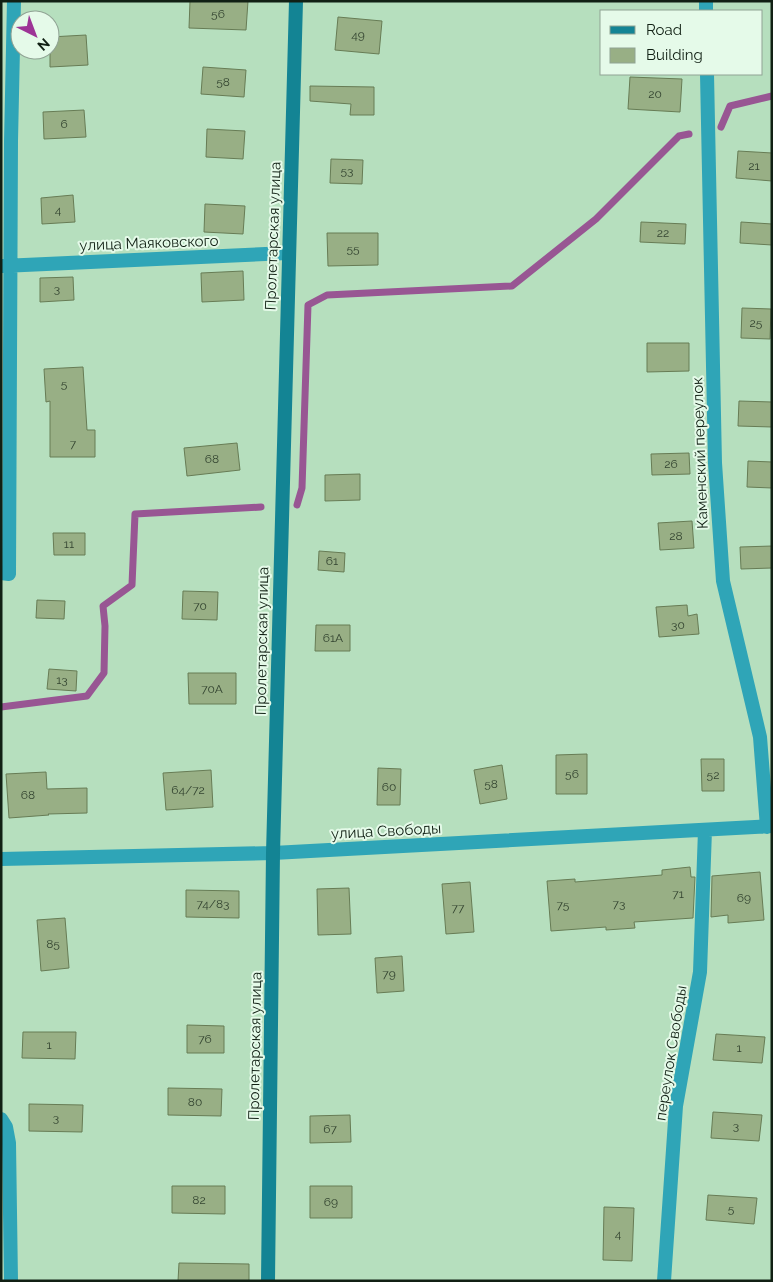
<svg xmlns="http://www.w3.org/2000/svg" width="773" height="1282" font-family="Raleway,sans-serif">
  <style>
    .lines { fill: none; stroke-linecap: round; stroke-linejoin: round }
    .stream { stroke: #985693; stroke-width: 7 }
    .building { fill: #98af85; stroke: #677c55 }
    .minor { stroke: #2fa5b7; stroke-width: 14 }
    .secondary { stroke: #138494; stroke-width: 14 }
    .labels { text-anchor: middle; stroke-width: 4; stroke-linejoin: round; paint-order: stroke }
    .number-label { font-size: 12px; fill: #334430 }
    .street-label { font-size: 15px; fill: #112014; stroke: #e5fae9 }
  </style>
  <rect width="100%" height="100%" fill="#b6dfbe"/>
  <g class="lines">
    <path class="stream" d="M721,127L730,106L772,96
      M297,505L302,488L308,305L327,295L512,286L596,219L679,136L689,134
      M1,707L87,696L104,673L105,626L103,606L132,585L135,514L261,507"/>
  </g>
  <path class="building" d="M190,1H248L246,30L189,28Z
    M338,17L382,21L379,54L335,50Z
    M86,35L88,65L50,67V37Z
    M203,67L246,70L244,97L201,94Z
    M630,77L682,79L680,112L628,109Z
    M310,86L374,87V115H350L351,104L310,101Z
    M84,110L86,137L44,139L43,112Z
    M207,129L245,131L243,159L206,157Z
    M738,151L772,153V181L736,178Z
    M331,159L363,160L362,184L330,183Z
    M73,195L75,222L42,224L41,198Z
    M205,204L245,206L243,234L204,232Z
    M641,222L686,224L685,244L640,242Z
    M741,222L772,224V245L740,243Z
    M327,233H378V265L328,266Z
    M243,271L244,300L202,302L201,273Z
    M73,277L74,300L40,302V278Z
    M742,308L771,309L770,339L741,338Z
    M647,343H689V371L647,372Z
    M83,367L87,430H95V457H50V401L46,402L44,369Z
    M739,401L772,402V427L738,426Z
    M237,443L240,470L187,476L184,448Z
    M689,453L690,474L652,475L651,454Z
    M748,461L772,462V488L747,487Z
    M360,474V500L325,501V475Z
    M692,521L694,548L660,550L658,523Z
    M53,533H85V555H54Z
    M772,546V568L741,569L740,547Z
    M319,551L345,553L344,572L318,570Z
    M183,591L218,592L217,620L182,619Z
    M37,600L65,601L64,619L36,618Z
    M687,605L688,616L697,614L699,634L659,637L656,607Z
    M316,625H350V651H315Z
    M49,669L77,671L76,691L47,689Z
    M188,673H236V704H189Z
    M587,754V794H556V755Z
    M701,759H724V791H702Z
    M502,765L507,799L480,804L474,770Z
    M378,768L401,769L400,805H377Z
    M211,770L213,807L166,810L163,773Z
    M46,772L47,789L87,788V813L48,814L49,815L9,818L6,774Z
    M690,867L691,877H695L693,918L634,922L635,928L606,930V927L551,931L547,881L575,879V882L662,875V870Z
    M760,872L764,920L728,923V915L711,917L712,876Z
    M470,882L474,932L446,934L442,884Z
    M349,888L351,934L318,935L317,889Z
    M186,890L239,891V918L186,917Z
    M65,918L69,968L41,971L37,920Z
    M402,956L404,991L377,993L375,958Z
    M187,1025L224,1026V1053H187Z
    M23,1032H76L75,1059L22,1058Z
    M716,1034L765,1037L762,1063L713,1060Z
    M168,1088L222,1089L221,1116L168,1115Z
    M29,1104L83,1105L82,1132L29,1131Z
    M713,1112L762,1115L759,1141L711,1138Z
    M350,1115L351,1142L310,1143V1116Z
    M172,1186H225V1214L172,1213Z
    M310,1186H352V1218H310Z
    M708,1195L757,1198L754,1224L706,1220Z
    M604,1207L634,1208L632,1261L603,1260Z
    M179,1263L249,1264V1281H178Z"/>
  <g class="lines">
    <path class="minor" d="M706,1V11
      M707,74L715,463L723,581L760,737L767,827
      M2,266L288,253
      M1,573L9,574L11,141L14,1
      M1,859L273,853L772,826
      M1,1119L6,1127L9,1143L11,1281
      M664,1281L676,1106L700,972L705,830"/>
    <path class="secondary" d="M268,1281L273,853L296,1"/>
  </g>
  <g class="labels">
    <g class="number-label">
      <text x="218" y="18">56</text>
      <text x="358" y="39">49</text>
      <text x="223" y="86">58</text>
      <text x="655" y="98">20</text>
      <text x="64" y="128">6</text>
      <text x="754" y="170">21</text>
      <text x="347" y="175">53</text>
      <text x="58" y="214">4</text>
      <text x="663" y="237">22</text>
      <text x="353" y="253">55</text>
      <text x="57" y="293">3</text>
      <text x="756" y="327">25</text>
      <text x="64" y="388">5</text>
      <text x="73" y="448">7</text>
      <text x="212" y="463">68</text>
      <text x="671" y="468">26</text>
      <text x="676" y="540">28</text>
      <text x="69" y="548">11</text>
      <text x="332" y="565">61</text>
      <text x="200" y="610">70</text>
      <text x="678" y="629">30</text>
      <text x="333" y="642">61А</text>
      <text x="62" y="684">13</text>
      <text x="212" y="693">70А</text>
      <text x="572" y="778">56</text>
      <text x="713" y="779">52</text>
      <text x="491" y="788">58</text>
      <text x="389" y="791">60</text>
      <text x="188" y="794">64/72</text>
      <text x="28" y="799">68</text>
      <text x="678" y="898">71</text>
      <text x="744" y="902">69</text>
      <text x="213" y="908">74/83</text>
      <text x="619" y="908">73</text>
      <text x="563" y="909">75</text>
      <text x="458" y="912">77</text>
      <text x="53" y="948">85</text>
      <text x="389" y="978">79</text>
      <text x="205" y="1043">76</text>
      <text x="49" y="1049">1</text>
      <text x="739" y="1052">1</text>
      <text x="195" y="1106">80</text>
      <text x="56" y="1122">3</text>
      <text x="736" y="1130">3</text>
      <text x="330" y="1133">67</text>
      <text x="199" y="1204">82</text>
      <text x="331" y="1206">69</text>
      <text x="731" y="1213">5</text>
      <text x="618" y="1238">4</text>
    </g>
    <g class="street-label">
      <text transform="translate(273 236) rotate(-88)" y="5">Пролетарская улица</text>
      <text transform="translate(149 243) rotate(-2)" y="5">улица Маяковского</text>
      <text transform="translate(700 453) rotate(-92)" y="5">Каменский переулок</text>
      <text transform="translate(262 641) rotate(-89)" y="5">Пролетарская улица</text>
      <text transform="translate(386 831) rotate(-3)" y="5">улица Свободы</text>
      <text transform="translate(255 1046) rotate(-89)" y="5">Пролетарская улица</text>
      <text transform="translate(671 1053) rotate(-81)" y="5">переулок Свободы</text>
    </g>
  </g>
  <rect width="773" height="1282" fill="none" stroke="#112014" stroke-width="5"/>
  <rect x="600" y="10" width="162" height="65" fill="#e5fae9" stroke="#90a394"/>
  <rect x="610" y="26" width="25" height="8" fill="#138494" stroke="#90a394"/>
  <text x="646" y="35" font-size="15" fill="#112014">Road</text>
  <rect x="610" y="48" width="25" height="15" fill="#98af85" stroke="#90a394"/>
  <text x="646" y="60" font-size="15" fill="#112014">Building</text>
  <g transform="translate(35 35) rotate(138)"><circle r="24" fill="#e5fae9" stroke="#90a394"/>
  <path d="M0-4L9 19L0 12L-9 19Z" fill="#9d3496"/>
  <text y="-8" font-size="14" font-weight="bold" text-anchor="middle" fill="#112014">N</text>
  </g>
</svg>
